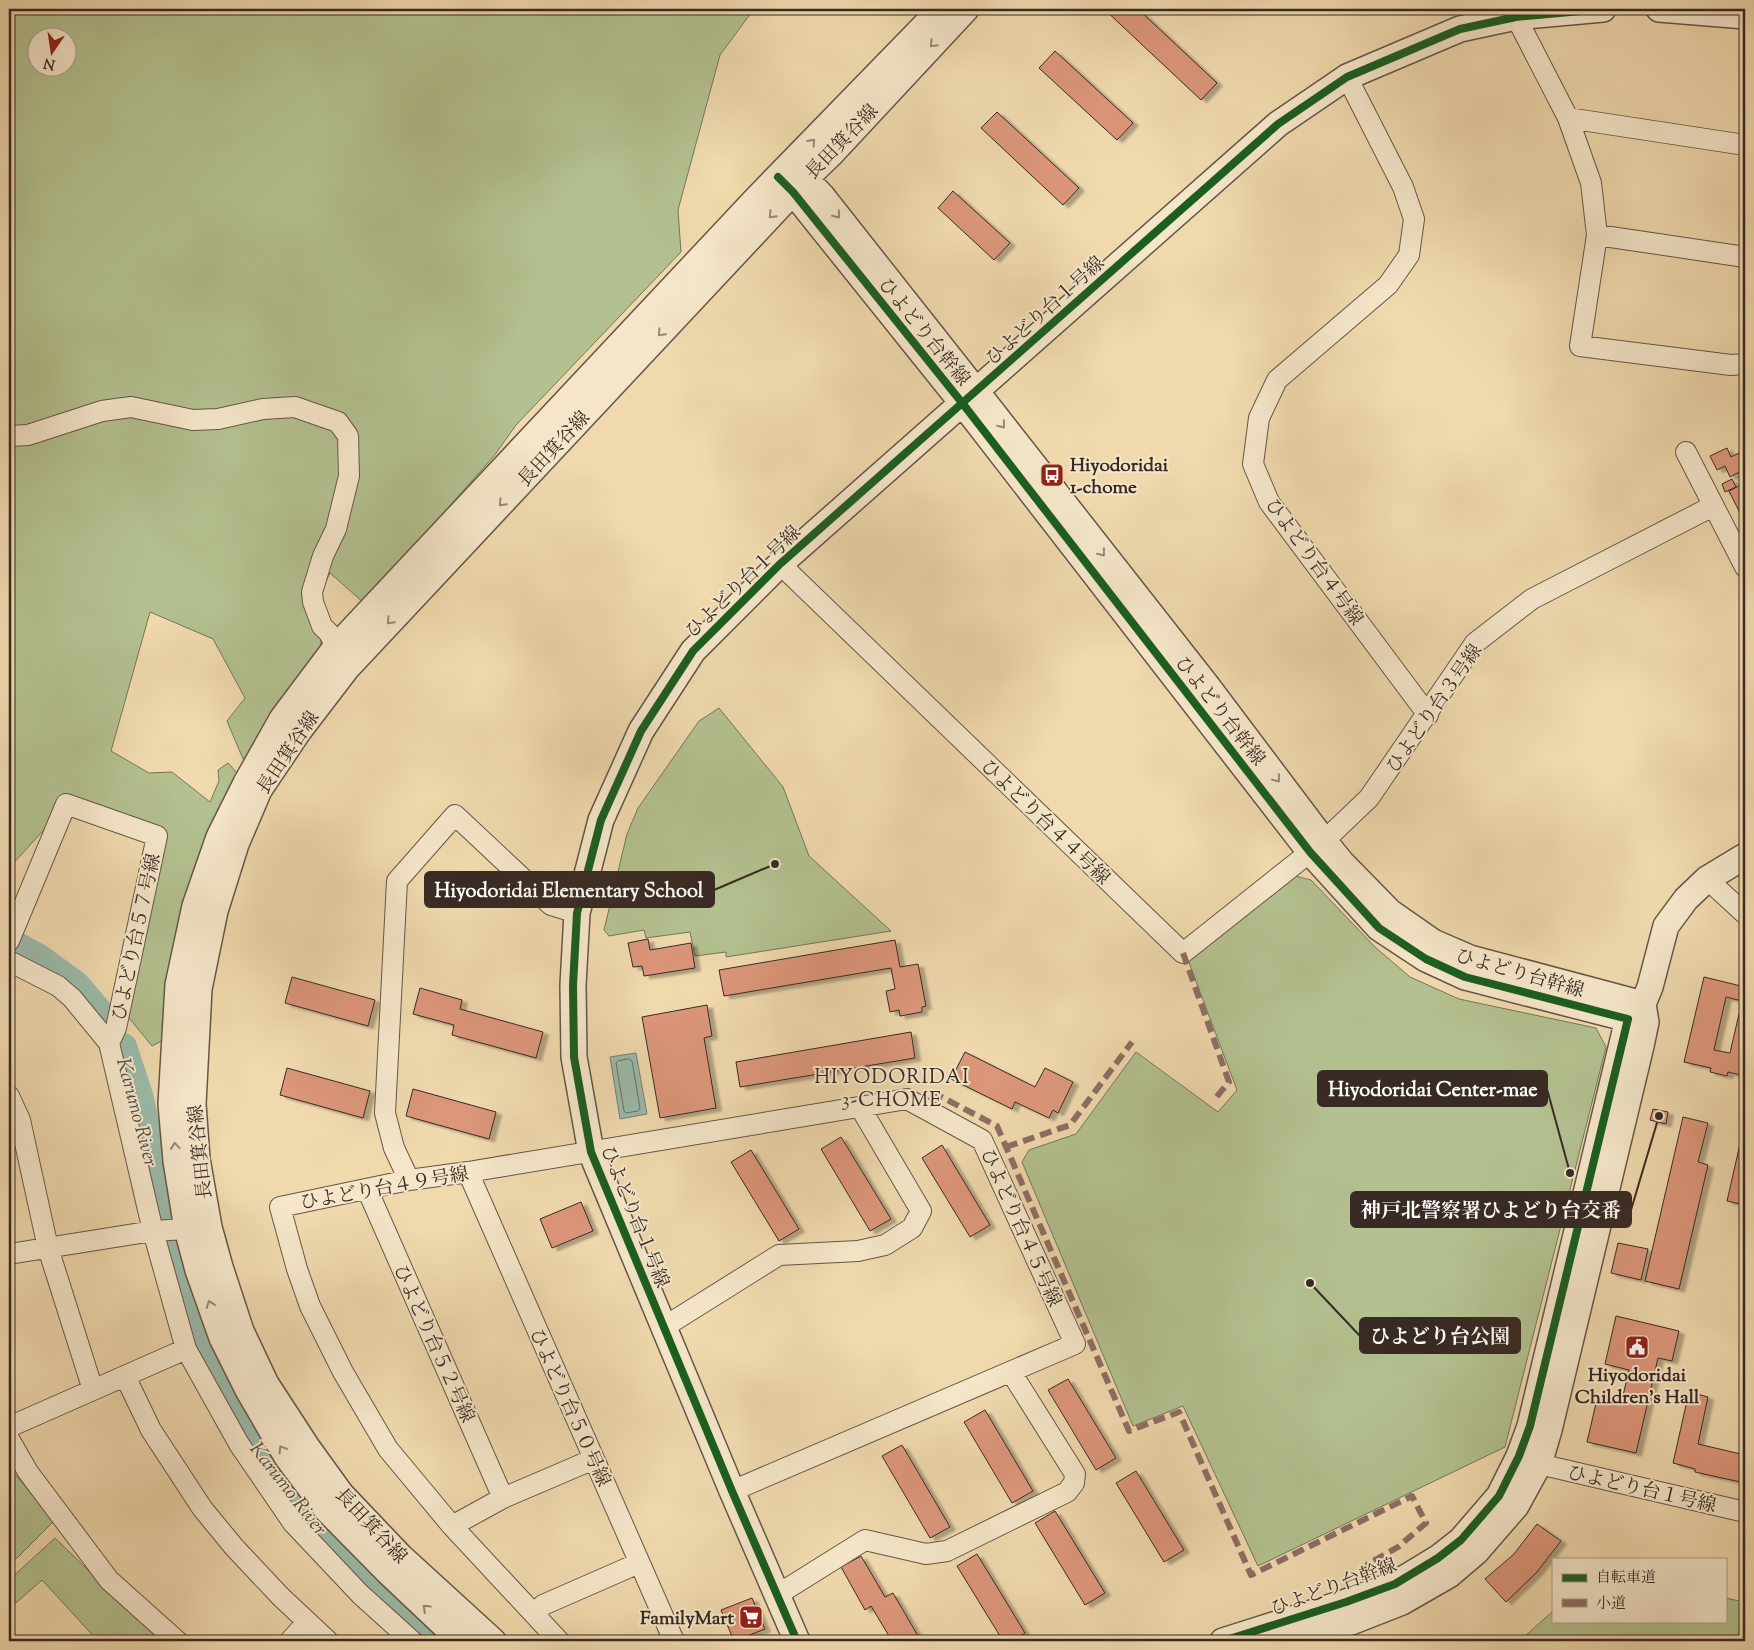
<svg xmlns="http://www.w3.org/2000/svg" width="1754" height="1650" font-family="'Sorts Mill Goudy','Noto Serif JP',serif">
  <style>
    .green { fill: #b3c08f; stroke: #76755a; fill-rule: evenodd }
    .water { fill: #9abaa9; stroke: #738074 }
    .lines { fill: none; stroke-linecap: round; stroke-linejoin: round }
    .shore { stroke: #697266; stroke-width: 1 }
    .river { stroke: #9abaa9; stroke-width: 31 }
    .building { fill: #dc967a; stroke: #382a24; fill-rule: evenodd; filter: url(#shadow) }
    .minor-casing { stroke: #665646; stroke-width: 22 }
    .tertiary-casing { stroke: #665646; stroke-width: 28 }
    .minor { stroke: #f5e6ca; stroke-width: 20 }
    .tertiary { stroke: #f5e6ca; stroke-width: 25 }
    .quiet { stroke: #8d6e63; stroke-width: 6; stroke-dasharray: 12 6; stroke-linecap: butt }
    .cycleway-casing { stroke: #f5e6ca; stroke-width: 11 }
    .cycleway { stroke: #1b5e20; stroke-width: 8 }
    .oneway { stroke: #968877 }
    .labels { text-anchor: middle; stroke-width: 4; stroke-linejoin: round; paint-order: stroke }
    .street-label { font-size: 19px; fill: #382a24; stroke: #f5e6ca }
    .poi-label { font-size: 19px; font-weight: bold; fill: #382a24; stroke: #f5e6ca; text-anchor: start }
    .neighbourhood-label { font-size: 20px; letter-spacing: 1px; fill: #382a24; stroke: #f5e6ca }
    .water-label { font-size: 20px; font-style: italic; fill: #504e45; stroke: #f5e6ca }
    .leader { fill: none; stroke: #382a24; stroke-width: 2 }
    .callout-dot { fill: #382a24; stroke: #f5e6ca; stroke-width: 2 }
    .callout { fill: #382a24; stroke: #382a24; stroke-width: 2 }
    .callout-label { font-size: 20px; text-anchor: middle; font-weight: bold; fill: #fff }
  </style>
  <defs>
    <filter id="shadow"><feDropShadow dx="5.5" dy="3" stdDeviation="1" flood-color="#0004"/></filter>
  </defs>
  <rect width="100%" height="100%" fill="#efd9ad"/>
  <filter id="stains"><feTurbulence type="fractalNoise" baseFrequency=".004" numOctaves="4"/><feColorMatrix values="0 0 0 0 .2 0 0 0 0 .09 0 0 0 0 .02 0 0 0 .5 -.17"/></filter>
  <radialGradient id="worn" r=".72"><stop offset=".6" stop-color="#630" stop-opacity="0"/><stop offset="1" stop-color="#630" stop-opacity=".3"/></radialGradient>
  <path class="green" d="M9,9H754L720,55L678,210L681,252L516,425L494,456L364,603L330,573L319,595L321,648L259,746L243,759L227,721L245,698L213,639L150,612L111,751L149,773L172,772L210,802L219,781L218,770L228,763L238,774L167,1038L152,1046L129,1018L161,830L70,795L52,821L9,868ZM38,38H68V68H38Z
    M719,708L783,787L809,856L891,931L726,957V952L695,956L690,932L646,938L644,930L609,936L604,930L627,834L638,808L699,721Z
    M1295,876L1311,880L1375,947L1410,977L1459,999L1596,1028L1606,1047L1505,1447L1258,1566L1183,1406L1133,1426L1022,1162L1029,1150L1076,1134L1136,1052L1218,1112L1237,1090L1188,960Z
    M9,1467L54,1521L9,1566Z
    M55,1538L161,1641H98L42,1580L9,1609V1580Z
    M1725,1598L1745,1602V1641H1524V1637L1553,1611V1621H1725Z"/>
  <path class="water" d="M636,1053L647,1114L620,1119L610,1057Z"/>
  <g class="lines">
    <path class="shore" d="M629,1059L632,1061L640,1108L638,1111L626,1113L624,1111L616,1063L618,1061Z"/>
    <path class="river" d="M16,947L38,959L75,986L105,1021
      M122,1048L138,1097L161,1206
      M171,1248L187,1305L219,1379L257,1454L358,1573L432,1641"/>
  </g>
  <path class="building" d="M1104,9H1138L1217,83L1201,100Z
    M1055,51L1133,123L1117,140L1039,68Z
    M997,112L1079,188L1063,205L981,128Z
    M953,191L1010,243L994,260L938,208Z
    M1727,448L1731,457L1745,450V469L1730,477L1725,466L1717,470L1710,456Z
    M1732,479L1736,487L1725,492L1722,484Z
    M1745,483V513L1741,515L1729,491Z
    M648,939L650,950L691,943L695,968L644,976L642,966L633,967L628,943Z
    M895,940L900,967L918,964L926,1006L922,1007V1012L900,1016L899,1010L890,1012L886,991L895,989L891,968L724,996L719,970Z
    M292,977L375,1000L368,1026L285,1003Z
    M1704,977L1745,987V1076L1728,1072L1727,1076L1710,1072L1711,1068L1684,1062ZM1726,997L1742,1001L1730,1053L1714,1050Z
    M420,988L462,1000L460,1009L543,1032L536,1058L452,1035L454,1025L413,1014Z
    M707,1005L712,1036L704,1038L716,1108L660,1118L642,1017Z
    M911,1032L915,1058L740,1087L736,1062Z
    M965,1052L1035,1087L1045,1068L1073,1082L1058,1113L1053,1110L1049,1118L1015,1102L1012,1109L951,1079Z
    M287,1068L370,1091L363,1118L280,1095Z
    M413,1089L496,1112L489,1139L406,1116Z
    M1653,1109L1668,1112L1666,1124L1650,1120Z
    M1683,1117L1708,1123L1698,1162L1708,1165L1679,1289L1645,1281Z
    M1745,1122V1205L1727,1201Z
    M841,1137L891,1219L870,1231L821,1149Z
    M942,1145L990,1225L970,1237L922,1158Z
    M751,1150L799,1229L779,1241L731,1162Z
    M581,1202L593,1231L552,1248L540,1219Z
    M1618,1243L1648,1249L1641,1280L1611,1273Z
    M1616,1316L1679,1331L1672,1361L1658,1358L1636,1453L1587,1442L1597,1399L1621,1404L1629,1370L1605,1364Z
    M1068,1379L1116,1458L1096,1470L1048,1390Z
    M1689,1392L1708,1397L1698,1444L1745,1455V1483L1695,1472V1469L1673,1463Z
    M985,1410L1033,1491L1012,1503L964,1422Z
    M902,1445L950,1527L930,1538L882,1456Z
    M1136,1471L1184,1550L1164,1562L1116,1483Z
    M1055,1511L1105,1593L1085,1605L1035,1523Z
    M1537,1524L1561,1541L1537,1572L1506,1602L1485,1579L1514,1554Z
    M977,1554L1025,1633L1012,1641H1003L957,1566Z
    M861,1556L885,1597L893,1593L921,1641H892L871,1606L865,1610L841,1567Z
    M752,1598L765,1629L734,1641L721,1610Z"/>
  <g class="lines">
    <g class="minor-casing">
      <path id="minor" d="M1516,17L1568,118L1591,183L1597,235L1580,346L1731,365L1745,364
        M1347,77L1403,187L1414,219L1409,255L1388,285L1277,380L1259,418L1253,464L1269,502L1428,715
        M1568,118L1745,145
        M1597,235L1745,257
        M9,436L28,435L102,411L131,407L193,420L218,419L263,409L295,407L338,422L348,436L349,476L336,529L323,556L312,592L313,602L322,626L329,633L336,647
        M1686,452L1745,567
        M780,564L1183,953L1324,841L1369,798L1475,643L1532,599L1713,506
        M1707,879L1745,914
        M9,941L66,804L157,836L116,1028L109,1043
        M9,961L58,986L72,998L109,1043L153,1231L186,1349L239,1444L293,1523L360,1594L412,1641
        M9,1096L20,1120L48,1248L93,1390
        M468,1172L674,1641
        M409,1180L394,1148L385,1113L397,881L455,815L551,905L577,913
        M367,1189L503,1498
        M9,1254L153,1231L202,1228
        M664,1327L779,1255L858,1251L885,1245L912,1228L921,1211L860,1107
        M125,1376L151,1430L202,1508L234,1547L281,1597L328,1641
        M9,1427L186,1349
        M9,1439L28,1472L109,1580L177,1641
        M1539,1464L1745,1512
        M452,1526L503,1498L594,1459
        M777,1595L865,1540L926,1554L947,1551L1067,1492L1074,1483L1075,1474L1011,1372
        M534,1614L543,1605L639,1563
        M290,1641L307,1622
        M559,1641L452,1526L388,1449L343,1372L310,1306L297,1269L280,1207L409,1180L468,1172L907,1099L982,1140L1075,1344L732,1491"/>
    </g>
    <g class="tertiary-casing">
      <path id="tertiary" d="M1659,9L1745,16
        M791,164L822,196L961,372L1208,687L1324,841L1342,863L1390,912L1433,942L1470,958L1643,1004L1646,1022L1641,1046L1549,1430L1539,1464L1516,1506L1476,1552L1449,1575L1402,1602L1351,1622L1288,1641
        M778,177L793,192L963,404L1310,852L1379,928L1426,959L1465,977L1628,1019L1530,1426L1519,1456L1499,1496L1461,1540L1438,1558L1395,1584L1346,1602L1223,1641
        M1632,1015L1643,1004L1650,987L1666,926L1686,899L1707,879L1745,856
        M461,1641L388,1572L326,1509L287,1457L248,1390L222,1338L198,1270L187,1229L176,1161L171,1104L178,985L195,906L219,837L246,783L282,719L336,647L758,197L941,9
        M493,1641L400,1556L341,1494L307,1447L266,1384L241,1331L220,1267L209,1227L197,1159L193,1104L199,989L215,911L236,844L259,790L298,732L347,668L805,179L831,154L966,9
        M797,1641L732,1491L591,1152L574,1057L573,985L577,913L601,820L641,731L693,651L780,564L1278,124L1347,77L1460,29L1516,17L1603,9"/>
    </g>
    <use href="#minor" class="minor"/>
    <use href="#tertiary" class="tertiary"/>
    <path class="quiet" d="M1183,953L1229,1082L1213,1101
      M932,1092L997,1126L1129,1431L1179,1412L1251,1575L1412,1496L1426,1523L1398,1547L1368,1564L1374,1577
      M1006,1147L1070,1125L1132,1042"/>
    <g class="cycleway-casing">
      <path id="cycleway" d="M778,177L793,192L963,404L1310,852L1379,928L1426,959L1465,977L1628,1019L1530,1426L1519,1456L1499,1496L1461,1540L1438,1558L1395,1584L1346,1602L1223,1641
        M797,1641L732,1491L591,1152L574,1057L573,985L577,913L601,820L641,731L693,651L780,564L1278,124L1347,77L1460,29L1516,17L1603,9"/>
    </g>
    <use href="#cycleway" class="cycleway"/>
  </g>
  <defs><path id="oneway-chevron" d="M-2-3.5L2.5 0L-2 3.5" fill="none" stroke-width="1.6" stroke-linecap="round" stroke-linejoin="round" transform="scale(1.25)"/></defs>
  <g class="oneway">
    <use href="#oneway-chevron" transform="translate(933 44) rotate(133)"/>
    <use href="#oneway-chevron" transform="translate(812 142) rotate(-48)"/>
    <use href="#oneway-chevron" transform="translate(772 215) rotate(133)"/>
    <use href="#oneway-chevron" transform="translate(837 215) rotate(52)"/>
    <use href="#oneway-chevron" transform="translate(661 333) rotate(133)"/>
    <use href="#oneway-chevron" transform="translate(1002 425) rotate(52)"/>
    <use href="#oneway-chevron" transform="translate(502 503) rotate(133)"/>
    <use href="#oneway-chevron" transform="translate(1102 553) rotate(52)"/>
    <use href="#oneway-chevron" transform="translate(390 621) rotate(133)"/>
    <use href="#oneway-chevron" transform="translate(1277 779) rotate(53)"/>
    <use href="#oneway-chevron" transform="translate(175 1146) rotate(-95)"/>
    <use href="#oneway-chevron" transform="translate(210 1304) rotate(-110)"/>
    <use href="#oneway-chevron" transform="translate(282 1449) rotate(-121)"/>
    <use href="#oneway-chevron" transform="translate(426 1608) rotate(-137)"/>
  </g>
  <defs>
    <g id="bus-square" transform="scale(1.25)"><rect x="-9" y="-9" width="18" height="18" rx="4" fill="#8f2418" stroke="#f5e6ca"/><path d="M-5-6H5V4H4V6H2V4H-2V6H-4V4H-5ZM-3.5-4V0h7V-4ZM-3.5 1.2v1.5H-2V1.2ZM2 1.2v1.5H3.5V1.2Z" fill="#fff"/></g>
    <g id="civic-square" transform="scale(1.25)"><rect x="-9" y="-9" width="18" height="18" rx="4" fill="#8f2418" stroke="#f5e6ca"/><path d="M-.6-6.5H3V-4.5H.6V-3L4-1V1h2V6H-6V1h2V-1L-.6-3ZM-1.2 2.5V6h2.4V2.5Z" fill="#fff"/></g>
    <g id="supermarket-square" transform="scale(1.25)"><rect x="-9" y="-9" width="18" height="18" rx="4" fill="#8f2418" stroke="#f5e6ca"/><path d="M-6-5.5h2.5l.6 2H6L4.5 2H-2.5L-4.4-4H-6ZM-1.5 3.2a1.3 1.3 0 1 0 .1 0ZM3 3.2a1.3 1.3 0 1 0 .1 0Z" fill="#fff"/></g>
  </defs>
  <g fill-rule="evenodd">
    <use href="#bus-square" x="1052" y="475"/>
    <use href="#civic-square" x="1637" y="1347"/>
    <use href="#supermarket-square" x="751" y="1617"/>
  </g>
  <g class="labels">
    <g class="street-label">
      <text transform="translate(841 141) rotate(-46)" y="7">長田箕谷線</text>
      <text transform="translate(1044 310) rotate(-42)" y="7">ひよどり台１号線</text>
      <text transform="translate(925 331) rotate(51)" y="7">ひよどり台幹線</text>
      <text transform="translate(553 448) rotate(-47)" y="7">長田箕谷線</text>
      <text transform="translate(1315 561) rotate(54)" y="7">ひよどり台４号線</text>
      <text transform="translate(742 581) rotate(-44)" y="7">ひよどり台１号線</text>
      <text transform="translate(1433 708) rotate(-55)" y="7">ひよどり台３号線</text>
      <text transform="translate(1221 710) rotate(52)" y="7">ひよどり台幹線</text>
      <text transform="translate(287 752) rotate(-56)" y="7">長田箕谷線</text>
      <text transform="translate(1046 821) rotate(44)" y="7">ひよどり台４４号線</text>
      <text transform="translate(135 937) rotate(-78)" y="7">ひよどり台５７号線</text>
      <text transform="translate(1520 972) rotate(16)" y="7">ひよどり台幹線</text>
      <text transform="translate(199 1152) rotate(-96)" y="7">長田箕谷線</text>
      <text transform="translate(384 1187) rotate(-10)" y="7">ひよどり台４９号線</text>
      <text transform="translate(636 1216) rotate(68)" y="7">ひよどり台１号線</text>
      <text transform="translate(1022 1227) rotate(66)" y="7">ひよどり台４５号線</text>
      <text transform="translate(435 1343) rotate(66)" y="7">ひよどり台５２号線</text>
      <text transform="translate(571 1407) rotate(66)" y="7">ひよどり台５０号線</text>
      <text transform="translate(1642 1488) rotate(13)" y="7">ひよどり台１号線</text>
      <text transform="translate(372 1525) rotate(47)" y="7">長田箕谷線</text>
      <text transform="translate(1333 1586) rotate(-20)" y="7">ひよどり台幹線</text>
    </g>
    <g class="poi-label">
      <text x="1070" y="471">Hiyodoridai<tspan x="1070" dy="22">1-chome</tspan></text>
      <text x="1637" y="1381" text-anchor="middle">Hiyodoridai<tspan x="1637" dy="22">Children's Hall</tspan></text>
      <text x="734" y="1624" text-anchor="end">FamilyMart</text>
    </g>
    <g class="neighbourhood-label">
      <text x="892" y="1083">HIYODORIDAI<tspan x="892" dy="23">3-CHOME</tspan></text>
    </g>
    <g class="water-label">
      <text transform="translate(138 1112) rotate(75)" y="7">Karumo River</text>
      <text transform="translate(289 1488) rotate(52)" y="7">Karumo River</text>
    </g>
  </g>
  <path class="leader" d="M775 864L714 890M1570 1173L1547 1089M1659 1116L1631 1210M1310 1283L1360 1336"/>
  <g class="callout-dot">
    <circle cx="775" cy="864" r="5"/>
    <circle cx="1570" cy="1173" r="5"/>
    <circle cx="1659" cy="1116" r="5"/>
    <circle cx="1310" cy="1283" r="5"/>
  </g>
  <g class="callout">
    <rect x="425" y="872" width="289" height="35" rx="5"/>
    <rect x="1318" y="1071" width="229" height="35" rx="5"/>
    <rect x="1351" y="1192" width="280" height="35" rx="5"/>
    <rect x="1360" y="1318" width="160" height="35" rx="5"/>
  </g>
  <g class="callout-label">
    <text x="569" y="897">Hiyodoridai Elementary School</text>
    <text x="1433" y="1096">Hiyodoridai Center-mae</text>
    <text x="1491" y="1217">神戸北警察署ひよどり台交番</text>
    <text x="1440" y="1343">ひよどり台公園</text>
  </g>
  <rect width="1754" height="1650" fill="none" stroke="#efd9ad" stroke-width="30"/>
  <rect x="10" y="10" width="1734" height="1630" fill="none" stroke="#382a24" stroke-width="2.5"/>
  <rect x="15" y="15" width="1724" height="1620" fill="none" stroke="#382a24"/>
  <rect x="1552" y="1558" width="175" height="65" fill="#f5e6ca" stroke="#a99b88"/>
  <rect x="1562" y="1574" width="25" height="8" fill="#1b5e20" stroke="#a99b88"/>
  <text x="1596" y="1582" font-size="15" fill="#382a24">自転車道</text>
  <rect x="1562" y="1599" width="25" height="8" fill="#8d6e63" stroke="#a99b88"/>
  <text x="1596" y="1608" font-size="15" fill="#382a24">小道</text>
  <g transform="translate(52 52) rotate(193)"><circle r="24" fill="#f5e6ca" stroke="#a99b88"/>
  <path d="M0-4L9 19L0 12L-9 19Z" fill="#8f2418"/>
  <text y="-8" font-size="14" font-weight="bold" text-anchor="middle" fill="#382a24">N</text>
  </g>
  <rect width="100%" height="100%" filter="url(#stains)"/>
  <rect width="100%" height="100%" fill="url(#worn)"/>
</svg>
